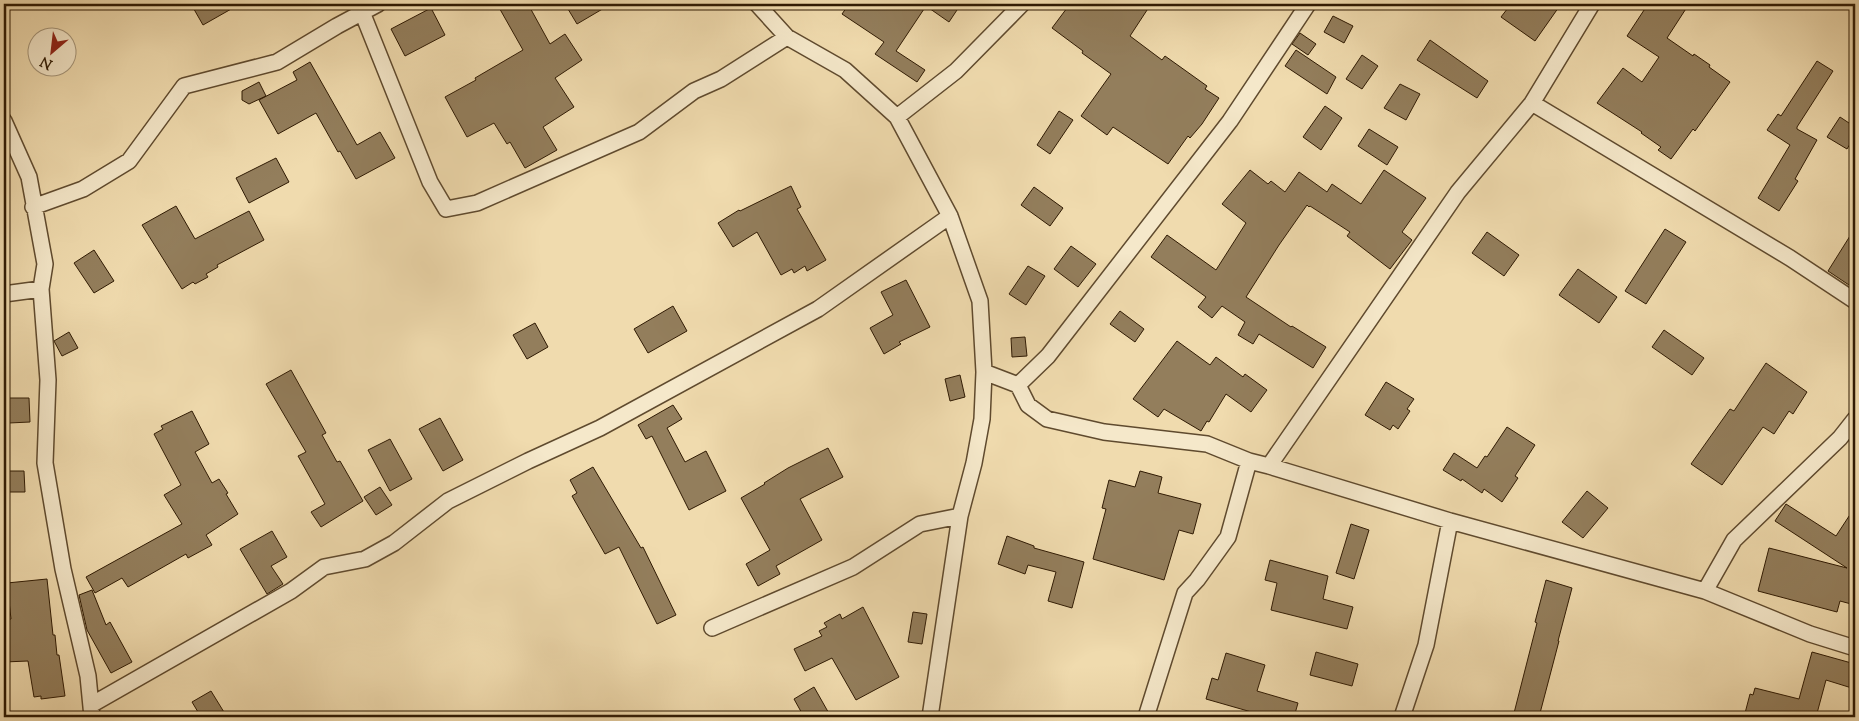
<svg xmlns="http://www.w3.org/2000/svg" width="1859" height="721" font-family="'Sorts Mill Goudy',serif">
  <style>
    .building { fill: #937e5c; stroke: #2f1a03 }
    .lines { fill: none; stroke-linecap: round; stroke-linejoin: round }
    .minor-casing { stroke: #5f4a2e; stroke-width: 18 }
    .minor { stroke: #f5e8ca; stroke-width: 15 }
  </style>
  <rect width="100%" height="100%" fill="#f0dbae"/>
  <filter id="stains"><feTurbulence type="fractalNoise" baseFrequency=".004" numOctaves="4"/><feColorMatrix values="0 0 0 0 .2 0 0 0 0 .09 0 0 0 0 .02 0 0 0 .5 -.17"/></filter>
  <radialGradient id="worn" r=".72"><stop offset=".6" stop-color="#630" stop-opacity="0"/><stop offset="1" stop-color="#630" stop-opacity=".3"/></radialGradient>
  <path class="building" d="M191,4H240L203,25Z
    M497,4H528L550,44L565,34L582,60L555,78L574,107L543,127L557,150L525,168L510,142L507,144L494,123L467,137L445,97L476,80L475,78L523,50Z
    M565,4H611L577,24Z
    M849,4H961L949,22L926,6L896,51L925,70L917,82L875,54L884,42L842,14Z
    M1070,4H1151L1130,36L1162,60L1165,56L1207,86L1205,89L1219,98L1202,124L1190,138L1188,136L1168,164L1113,127L1107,135L1081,116L1111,74L1082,53L1083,51L1052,28Z
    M1511,4H1561L1535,41L1501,17Z
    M1648,4H1689L1667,38L1693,56L1694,54L1710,65L1709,67L1730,82L1695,131L1693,129L1671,159L1658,150L1661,147L1641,133L1642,132L1597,103L1623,68L1642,82L1659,57L1627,36Z
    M431,8L445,35L405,56L391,29Z
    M1333,16L1353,26L1344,43L1324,32Z
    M1300,33L1316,44L1308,55L1292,44Z
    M1430,40L1488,81L1477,98L1417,60Z
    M1296,50L1336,77L1327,94L1285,66Z
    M1362,55L1378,66L1362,89L1346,79Z
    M1817,61L1833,71L1797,127V129L1817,140L1795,179L1798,181L1779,211L1758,198L1790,145L1767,130L1778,114L1781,116Z
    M310,62L357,145L380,132L395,158L356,179L340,151L338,152L316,113L278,134L259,100L297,80L293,72Z
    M259,82L266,96L249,104L242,100V91Z
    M1400,84L1420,94L1406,120L1384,108Z
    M1325,106L1342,118L1321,150L1303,137Z
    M1059,111L1073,120L1050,154L1037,145Z
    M1840,117L1855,127V136L1847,149L1827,137Z
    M1369,129L1398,147L1387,165L1358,146Z
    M276,158L289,182L249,203L236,178Z
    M1250,170L1268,184L1271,181L1285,192L1299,172L1327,192L1332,184L1361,204L1384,170L1426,198L1402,232L1412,240L1390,269L1347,236L1350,232L1310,206L1309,207L1307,205L1279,245L1246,297L1291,327L1292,326L1326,347L1313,368L1259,334L1253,344L1238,335L1245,322L1222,306L1212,318L1198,307L1206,297L1151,257L1167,235L1216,270L1246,223L1222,204Z
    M791,186L801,207L797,209L826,260L807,271L805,266L794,273L792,269L781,275L757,232L733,247L718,223L739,210L740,211Z
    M1034,187L1063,208L1050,226L1021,205Z
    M176,206L195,239L249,211L264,240L217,265L218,267L206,274L208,277L195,284L193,282L182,289L142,225Z
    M1855,228V289L1828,271Z
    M1665,229L1686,242L1646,304L1625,291Z
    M1487,232L1519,255L1504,276L1472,253Z
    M1071,246L1096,264L1078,287L1054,269Z
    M94,250L114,281L94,293L74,263Z
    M1028,266L1045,276L1026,305L1009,294Z
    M1578,269L1617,297L1599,323L1559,295Z
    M906,280L930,327L899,342L901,344L884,354L870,328L893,315L881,292Z
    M673,306L687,331L648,353L634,329Z
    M1120,311L1144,329L1135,342L1110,324Z
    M535,323L548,347L527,359L513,335Z
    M1664,330L1704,358L1692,375L1652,347Z
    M69,332L78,348L62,356L54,341Z
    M1025,337L1027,356L1012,357L1011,338Z
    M1177,341L1210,365L1216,357L1243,377L1245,374L1267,390L1251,412L1226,394L1209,422L1207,421L1201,431L1164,409L1158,417L1133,399Z
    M1766,363L1807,392L1793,414L1789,411L1774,434L1763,427L1722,485L1691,464L1730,409L1734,411Z
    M291,370L326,433L322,435L337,462L340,461L363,501L321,527L311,512L325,504L298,456L306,452L266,384Z
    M960,375L965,397L950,401L945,379Z
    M1386,382L1414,399L1407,409L1410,411L1398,429L1393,425L1390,430L1365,415Z
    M8,398H29L30,422L9,423Z
    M673,405L682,419L667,428L685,462L706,451L726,491L689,510L652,436L646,439L638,425Z
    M192,411L209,444L195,452L212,483L219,479L228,493L226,494L238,514L206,535L212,545L188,558L186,554L128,587L122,578L95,593L86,577L182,524L164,495L181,485L154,434L163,429L161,426Z
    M440,418L463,460L443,471L419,429Z
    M1507,427L1535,445L1515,476L1518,478L1502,502L1484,489L1482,493L1462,479L1461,481L1443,470L1454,453L1477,468L1485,456L1487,457Z
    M390,439L412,479L390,491L368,450Z
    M828,448L843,477L800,499L822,540L776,566L780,574L758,586L746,564L770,550L741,498L765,484L764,483L788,468Z
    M593,467L641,548L643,547L676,615L657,624L619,547L605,554L572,496L577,493L570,480Z
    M4,471H24L25,492H4Z
    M1140,471L1162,477L1158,493L1201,504L1193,534L1179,530L1164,580L1093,559L1106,509L1102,508L1109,480L1135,487Z
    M380,487L392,505L376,515L364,497Z
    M1587,491L1608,508L1583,538L1562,522Z
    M1786,504L1836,536L1855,507V605L1840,601L1837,612L1758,591L1769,548L1847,568L1775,521Z
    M1351,524L1369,530L1354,579L1336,573Z
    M272,531L287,557L271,566L283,584L267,594L240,549Z
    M1007,536L1034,546V548L1084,562L1072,608L1048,601L1056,572L1028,565L1025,574L998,564Z
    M1270,560L1328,576L1323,599L1353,607L1347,629L1271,610L1277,583L1265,580Z
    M47,579L53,635H55L57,655H59L65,696L41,699V696L34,697L28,661L4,662V620L11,619L7,583Z
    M1546,580L1572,588L1558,641H1559L1539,717H1513L1537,623L1535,622Z
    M92,590L106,625L110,622L132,662L111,673L87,630L79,595Z
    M863,607L899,677L856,700L832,658L805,671L794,649L822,636L819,631L827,627L824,623L840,614L842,619Z
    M913,612L927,614L922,644L908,642Z
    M1316,652L1358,664L1352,686L1310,675Z
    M1812,652L1855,664V689L1826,680L1816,717H1744L1750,694L1753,695L1755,688L1799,699Z
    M1226,653L1265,665L1257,691L1298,703L1294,717H1269L1206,699L1212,678L1218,680Z
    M814,687L831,717H804L794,699Z
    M211,691L227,717H201L192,702Z"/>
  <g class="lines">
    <g class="minor-casing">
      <path id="minor" d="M757,4L787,37L845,70L897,117L950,216L980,301L984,372L982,419L974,463L960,516L930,717
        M362,12L430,182L446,209L477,203L639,132L694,91L721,79L787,37
        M1532,103L1790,258L1855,301
        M897,117L956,71L1022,4
        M4,121L29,177L45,264L41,289L48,380L45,463L63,569L88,676L92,717
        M33,207L83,189L129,161L184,86L277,62L337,26L378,4
        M4,294L41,289
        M984,372L1018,385L1028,405L1047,419L1104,432L1207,444L1249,461L1269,466L1458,192L1532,103L1592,4
        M1018,385L1048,356L1230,121L1308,4
        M1269,466L1450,521L1705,591L1734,540L1840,438L1855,419
        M1705,591L1810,634L1855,648
        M712,628L853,567L920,524L960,516
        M91,705L291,591L324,567L365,559L394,543L448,501L528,461L600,428L818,309L950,216
        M1146,717L1185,593L1197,580L1228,537L1249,461
        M1402,717L1426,645L1450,521"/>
    </g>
    <use href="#minor" class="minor"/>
  </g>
  <rect width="1859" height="721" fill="none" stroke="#f0dbae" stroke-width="20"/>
  <rect x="5" y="5" width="1849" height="711" fill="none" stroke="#2f1a03" stroke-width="2.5"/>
  <rect x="10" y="10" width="1839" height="701" fill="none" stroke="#2f1a03"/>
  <g transform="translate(52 52) rotate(208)"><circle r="24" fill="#f5e8ca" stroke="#a6967a"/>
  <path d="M0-4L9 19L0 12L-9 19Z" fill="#8f2418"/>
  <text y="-8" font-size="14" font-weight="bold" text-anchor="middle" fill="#2f1a03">N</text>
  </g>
  <rect width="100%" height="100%" filter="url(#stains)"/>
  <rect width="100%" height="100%" fill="url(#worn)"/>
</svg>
